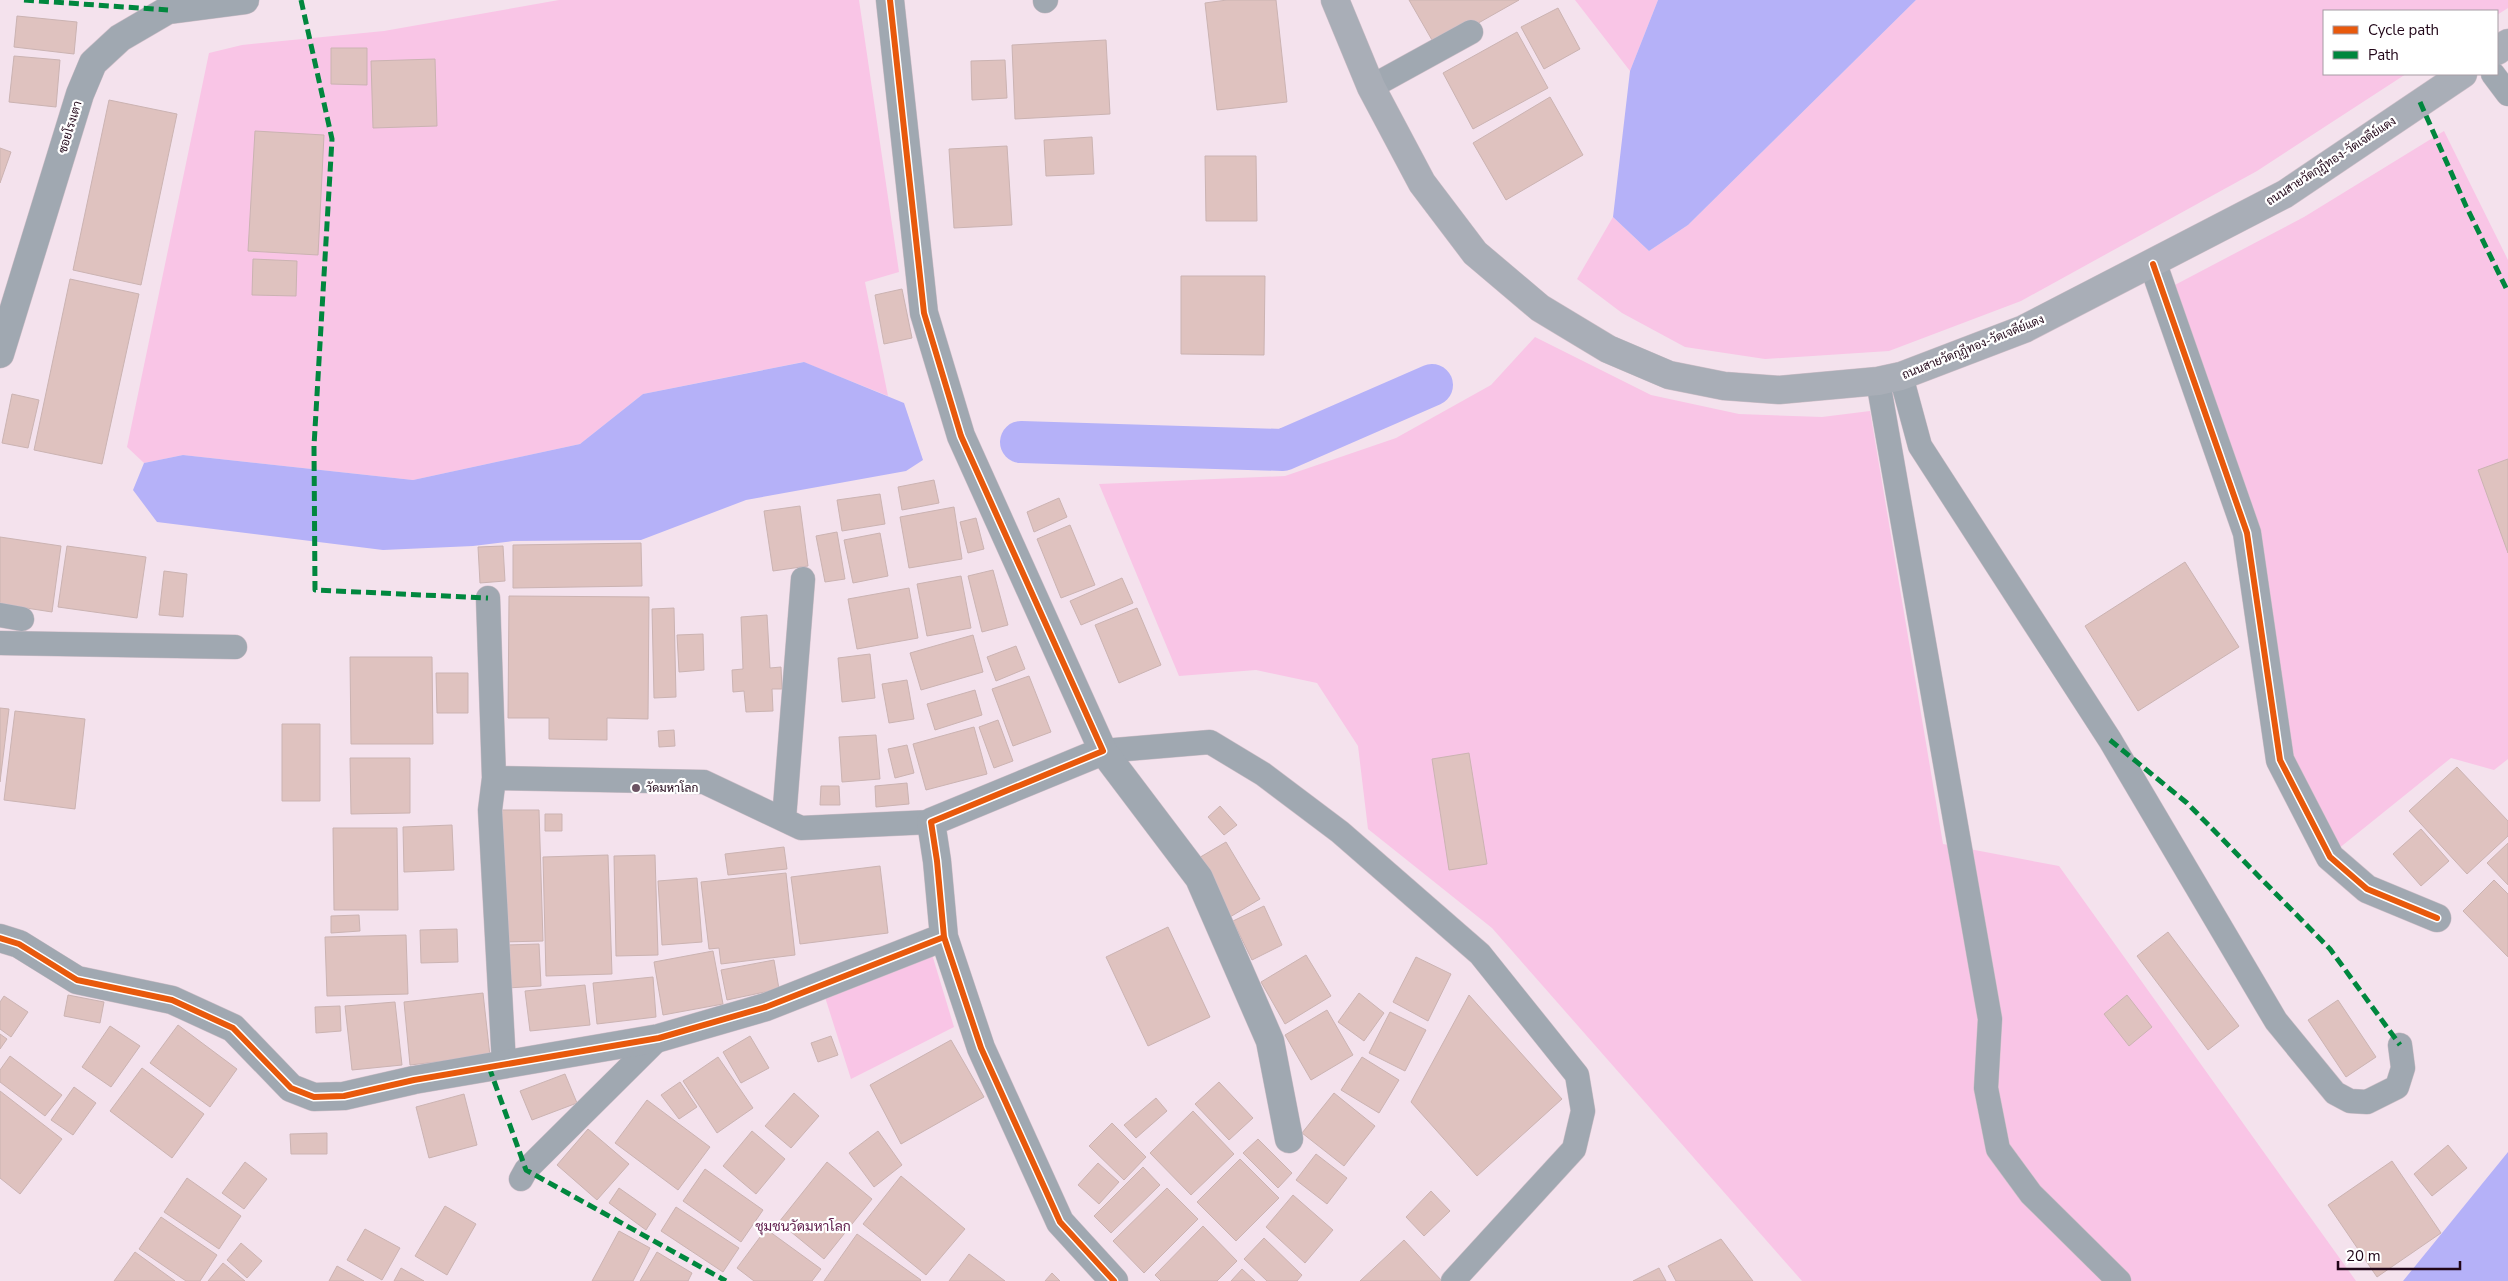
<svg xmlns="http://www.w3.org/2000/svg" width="2508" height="1281" font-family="'Nunito Sans',Sarabun,sans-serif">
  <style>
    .green { fill: #f9c5e6 }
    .water { fill: #b5b1f8 }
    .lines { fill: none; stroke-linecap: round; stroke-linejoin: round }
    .canal { stroke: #b5b1f8; stroke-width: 42 }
    .building { fill: #dfc2bf; stroke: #cbb3b2 }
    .lane-casing { stroke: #d1c0ca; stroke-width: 25 }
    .street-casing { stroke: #d1c0ca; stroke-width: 29 }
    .secondary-casing { stroke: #d1c0ca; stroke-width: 29 }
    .lane { stroke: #a0a8b1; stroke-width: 24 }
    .street { stroke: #a0a8b1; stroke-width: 28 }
    .secondary { stroke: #a9aeb7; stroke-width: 28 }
    .quiet { stroke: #00873e; stroke-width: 5; stroke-dasharray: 10 5; stroke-linecap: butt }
    .cycleway-casing { stroke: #fff; stroke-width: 9 }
    .cycleway { stroke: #e8590c; stroke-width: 6 }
    .poi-dot { fill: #6b5363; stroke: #fff; stroke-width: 2 }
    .labels { text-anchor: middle; stroke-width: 4.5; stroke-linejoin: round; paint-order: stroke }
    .street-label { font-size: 12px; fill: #210618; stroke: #fff }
    .poi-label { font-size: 12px; fill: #210618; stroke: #fff; text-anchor: start }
    .neighbourhood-label { font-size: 14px; fill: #632250; stroke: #fff }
  </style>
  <rect width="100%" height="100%" fill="#f4e2ed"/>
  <path class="green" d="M559,0H859L899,272L865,282L888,396L803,362L643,394L580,444L413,480L183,455L144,463L127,447L209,53L242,45L384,31Z
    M1575,0H1658L1630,71Z
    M1916,0H2508V8L2497,15V11H2324V74H2406L2257,171L2021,301L1889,351L1765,359L1685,347L1622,313L1577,279L1613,217L1649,251L1688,225Z
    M2444,131L2508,260V759L2494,770L2451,758L2338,849L2289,759L2256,532L2171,287L2304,217Z
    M1535,337L1651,395L1739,414L1822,417L1870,411L1943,844L2059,866L2356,1281H1802L1492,928L1368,829L1358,746L1317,683L1256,670L1179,676L1099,484L1285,476L1396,438L1491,385Z
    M931,951L954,1027L851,1079L824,994Z"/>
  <path class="water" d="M1658,0H1916L1688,225L1649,251L1613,217L1630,71Z
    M804,362L904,403L923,460L906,471L746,500L641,540L513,541L473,546L383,550L157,522L133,490L144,463L183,455L413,480L580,444L643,394Z
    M2508,1152V1281H2403Z"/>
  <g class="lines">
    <path class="canal" d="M1021,442L1283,450L1432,385"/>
  </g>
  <path class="building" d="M1227,0H1276L1287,102L1217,110L1205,3Z
    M1409,0H1519L1436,47Z
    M1558,8L1580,49L1544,69L1521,27Z
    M17,16L77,22L74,54L14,47Z
    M1517,32L1548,88L1473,129L1443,73Z
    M1106,40L1110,114L1015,119L1012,45Z
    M331,48H367V85L331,84Z
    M14,56L60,60L56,107L9,102Z
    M435,59L437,126L373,128L371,61Z
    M1005,60L1007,98L972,100L971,61Z
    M1550,97L1583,155L1506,200L1473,143Z
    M109,100L177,114L141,285L73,270Z
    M255,131L324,135L318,255L248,251Z
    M1092,137L1094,174L1046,176L1044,140Z
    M1007,146L1012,225L954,228L949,149Z
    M0,148L11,152L0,183Z
    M1205,156H1256L1257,221H1206Z
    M253,259L297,261L296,296L252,295Z
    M1181,276H1265L1264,355L1181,354Z
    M70,279L139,294L102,464L34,450Z
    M902,289L912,338L884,344L875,295Z
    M12,394L39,400L28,448L2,443Z
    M2508,459V553L2478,470Z
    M934,480L939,503L902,510L898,487Z
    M880,494L885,524L842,531L837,500Z
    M1059,498L1067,517L1034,532L1027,512Z
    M800,506L808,566L773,571L764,511Z
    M954,507L962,559L909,568L900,517Z
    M976,518L984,549L968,553L960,522Z
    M1070,525L1095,585L1061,598L1037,539Z
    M837,532L845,579L825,582L816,536Z
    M880,533L888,576L853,583L844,540Z
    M0,537L61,546L52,612L0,604Z
    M641,543L642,586L513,588V545Z
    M67,546L146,557L137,618L58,607Z
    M503,546L505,581L480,583L478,547Z
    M2185,562L2239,647L2138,711L2085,626Z
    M993,570L1008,625L982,632L968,576Z
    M164,571L187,574L183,617L159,615Z
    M961,576L971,628L927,636L917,584Z
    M1122,578L1133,603L1081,625L1070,601Z
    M909,588L918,638L857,649L848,599Z
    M509,596L649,597L648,719L607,718V740L549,739V718H508Z
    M674,608L676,697L654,698L652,609Z
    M1137,608L1161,665L1119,683L1095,625Z
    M767,615L770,668L781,667L782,689H772L773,711L746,712L744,691L733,692L732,670L743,669L741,617Z
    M703,634L704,670L679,672L677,635Z
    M973,635L983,672L921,690L910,653Z
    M1016,646L1025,669L996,681L987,657Z
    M870,654L875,698L842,702L838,658Z
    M350,657H432L433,744H351Z
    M436,673H468V713H437Z
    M1029,676L1051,732L1013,746L992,689Z
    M907,680L914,719L889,723L882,684Z
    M975,690L982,715L935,730L927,704Z
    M0,708L9,709L0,782Z
    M15,711L85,719L75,809L4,800Z
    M998,720L1013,761L994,768L979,727Z
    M282,724H320V801H282Z
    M974,727L987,774L926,790L913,744Z
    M674,730L675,746L659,747L658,731Z
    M876,735L880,779L842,782L839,737Z
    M907,745L914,773L895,778L888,749Z
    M1469,753L1487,864L1449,870L1432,759Z
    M350,758H410V813L351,814Z
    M2457,767L2508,821V836L2467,874L2409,811Z
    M907,783L909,804L876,807L875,786Z
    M821,786H839L840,805H820Z
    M1220,806L1237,825L1224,835L1208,817Z
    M499,810H539L543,941L503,942Z
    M545,814H562V831H545Z
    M452,825L454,870L404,872L403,827Z
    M333,828H397L398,910H334Z
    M2421,829L2449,861L2421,886L2393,854Z
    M1226,842L1260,899L1230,917L1197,859Z
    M2508,843V885L2487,863Z
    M784,847L787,869L728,875L725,854Z
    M608,855L612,974L546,976L543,857Z
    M655,855L658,955L616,956L614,856Z
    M880,866L888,933L800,944L791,877Z
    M786,873L795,955L721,964L719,948L709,949L701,882Z
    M697,878L702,942L662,945L658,881Z
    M2494,880L2508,894V957L2463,911Z
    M1264,906L1282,945L1252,960L1233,921Z
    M359,915L360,931L331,933V916Z
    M1168,927L1210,1017L1148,1046L1106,957Z
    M457,929L458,962L421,963L420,930Z
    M2168,932L2239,1026L2208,1050L2137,956Z
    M406,935L408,994L327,996L325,937Z
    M539,944L541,986L507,988L506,945Z
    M713,951L723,1004L663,1015L654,962Z
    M1306,955L1331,996L1285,1024L1261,982Z
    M1416,957L1451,974L1428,1021L1393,1002Z
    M774,960L779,989L727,1000L721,970Z
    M653,977L656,1017L597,1024L593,983Z
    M585,985L590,1025L530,1031L525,991Z
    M483,993L490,1056L410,1065L404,1002Z
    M1359,993L1384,1013L1364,1041L1338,1022Z
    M68,995L104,1002L100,1023L64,1016Z
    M1469,995L1562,1099L1477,1176L1411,1102Z
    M2127,995L2152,1027L2129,1046L2104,1014Z
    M4,996L28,1012L11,1037L0,1029V1002Z
    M2338,1000L2376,1057L2346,1077L2308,1020Z
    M395,1002L402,1065L352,1070L345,1006Z
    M340,1006L341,1031L316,1033L315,1007Z
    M1327,1010L1353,1055L1311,1080L1285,1035Z
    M1390,1012L1426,1030L1405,1071L1369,1053Z
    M178,1025L237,1069L210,1107L150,1063Z
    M110,1026L140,1046L111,1087L82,1067Z
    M0,1034L7,1039L0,1049Z
    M750,1036L769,1068L741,1083L723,1052Z
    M831,1036L838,1055L818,1062L811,1043Z
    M951,1040L984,1097L901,1144L870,1085Z
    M10,1056L62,1095L45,1116L0,1082V1070Z
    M718,1057L753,1108L717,1133L683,1081Z
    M1362,1057L1399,1080L1379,1113L1341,1090Z
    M142,1068L204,1114L172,1158L110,1111Z
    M565,1074L577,1103L532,1120L520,1091Z
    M680,1082L697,1107L679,1119L661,1095Z
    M1219,1082L1253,1118L1229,1140L1195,1104Z
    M74,1087L96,1103L73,1135L51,1120Z
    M0,1091L62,1139L20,1194L0,1178Z
    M794,1093L819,1116L791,1148L765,1126Z
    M1334,1093L1375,1126L1344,1166L1302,1133Z
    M464,1094L477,1145L429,1158L416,1107Z
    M1156,1098L1167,1111L1136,1138L1124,1125Z
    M647,1100L710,1147L678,1190L615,1143Z
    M1193,1111L1234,1154L1191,1195L1150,1153Z
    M1112,1123L1146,1157L1124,1180L1089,1146Z
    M588,1129L629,1164L597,1200L557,1165Z
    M752,1131L785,1159L756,1194L723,1166Z
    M878,1131L902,1165L874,1187L849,1153Z
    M327,1133V1154H291L290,1134Z
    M1258,1139L1292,1173L1278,1188L1243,1153Z
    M2448,1145L2467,1168L2432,1196L2414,1174Z
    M1316,1154L1347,1178L1327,1204L1296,1180Z
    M1240,1159L1279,1198L1236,1241L1197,1202Z
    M2392,1161L2441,1233L2377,1277L2328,1205Z
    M245,1162L267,1179L244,1209L222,1193Z
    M827,1162L872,1199L824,1259L779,1222Z
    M1098,1163L1119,1182L1099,1204L1078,1185Z
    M1143,1167L1160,1185L1111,1233L1094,1216Z
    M705,1169L763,1210L741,1242L683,1201Z
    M901,1176L965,1229L926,1275L863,1224Z
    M187,1178L241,1216L219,1249L164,1212Z
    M619,1188L656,1214L646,1230L609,1203Z
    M1167,1188L1198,1219L1144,1273L1113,1241Z
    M1431,1191L1450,1211L1424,1236L1406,1217Z
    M1293,1195L1333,1230L1305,1263L1266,1227Z
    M445,1206L476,1224L447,1275L415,1256Z
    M676,1207L739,1248L723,1272L661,1231Z
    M161,1217L217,1255L200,1281H186L139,1249Z
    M1203,1226L1237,1261L1217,1281H1161L1155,1275Z
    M365,1229L400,1248L382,1280L347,1260Z
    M766,1229L821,1269L812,1281H754L737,1268Z
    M619,1231L650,1248L633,1281H592Z
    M857,1234L921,1280L920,1281H824Z
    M1264,1238L1302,1275L1297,1281H1267L1244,1259Z
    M1721,1239L1753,1281H1676L1668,1266Z
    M1404,1240L1442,1281H1360Z
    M241,1243L262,1261L247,1278L227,1260Z
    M135,1252L175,1281H114Z
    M657,1252L692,1273L688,1281H640Z
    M969,1254L1005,1281H949Z
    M223,1263L245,1281H208Z
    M337,1266L364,1281H329Z
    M401,1268L424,1281H394Z
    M1659,1268L1666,1281H1633Z
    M1242,1269L1255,1281H1231Z
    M1052,1273L1060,1281H1045Z"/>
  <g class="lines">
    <g class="lane-casing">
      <path id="lane" d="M1045,1L1046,0
        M2493,74L2508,94
        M1371,87L1471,32
        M1901,376L1920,446L2110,740L2276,1021L2335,1093L2350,1101L2367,1102L2397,1087L2403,1068L2400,1045
        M1878,381L1990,1019L1986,1088L1998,1149L2031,1194L2119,1281
        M488,598L494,778L490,810L504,1064
        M0,615L22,619
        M0,643L235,647
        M1103,751L1210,742L1263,774L1340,832L1480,954L1577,1075L1583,1111L1574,1149L1453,1281
        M494,778L704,782L801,828L931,822
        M784,819L803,579
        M521,1179L526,1170L659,1038"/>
    </g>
    <g class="street-casing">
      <path id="street" d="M890,0L924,313L961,436L1103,751L931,822L937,861L944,937L981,1048L1060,1222L1114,1281
        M2153,264L2247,533L2280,760L2330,857L2367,889L2437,918
        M0,354L80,94L93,63L120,38L168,10L245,0
        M1103,751L1199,878L1270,1041L1289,1139
        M0,938L19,944L77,980L172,1000L233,1028L291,1088L314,1097L344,1096L414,1080L659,1038L766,1007L944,937"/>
    </g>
    <g class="secondary-casing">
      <path id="secondary" d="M1335,0L1371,87L1422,183L1475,253L1540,308L1608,349L1669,375L1724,386L1779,390L1878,381L1901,376L2024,329L2285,194L2463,74
        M2497,51L2508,43"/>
    </g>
    <use href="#lane" class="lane"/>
    <use href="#street" class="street"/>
    <use href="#secondary" class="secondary"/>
    <path class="quiet" d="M24,0L168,10
      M301,0L332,139L314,446L315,590L488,598
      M2420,102L2466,206L2508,292
      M2110,740L2187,803L2330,949L2400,1045
      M489,1067L526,1170L726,1281"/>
    <g class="cycleway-casing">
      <path id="cycleway" d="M890,0L924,313L961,436L1103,751L931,822L937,861L944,937L981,1048L1060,1222L1114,1281
        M2153,264L2247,533L2280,760L2330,857L2367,889L2437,918
        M0,938L19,944L77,980L172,1000L233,1028L291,1088L314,1097L344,1096L414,1080L659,1038L766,1007L944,937"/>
    </g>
    <use href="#cycleway" class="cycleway"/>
  </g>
  <circle class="poi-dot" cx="636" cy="788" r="5"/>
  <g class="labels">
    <g class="street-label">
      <text transform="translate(70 127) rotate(-73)" y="4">ซอยโรงเตา</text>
      <text transform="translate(2331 161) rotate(-33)" y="4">ถนนสายวัดกุฎีทอง-วัดเจดีย์แดง</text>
      <text transform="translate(1973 347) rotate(-22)" y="4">ถนนสายวัดกุฎีทอง-วัดเจดีย์แดง</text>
    </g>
    <g class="poi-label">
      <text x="646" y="792">วัดมหาโลก</text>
    </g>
    <g class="neighbourhood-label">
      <text x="803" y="1231">ชุมชนวัดมหาโลก</text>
    </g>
  </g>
  <rect x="2323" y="10" width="175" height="65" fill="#ffffff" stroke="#a69ba3"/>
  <rect x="2333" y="26" width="25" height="8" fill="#e8590c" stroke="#a69ba3"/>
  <text x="2368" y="35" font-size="15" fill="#210618">Cycle path</text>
  <rect x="2333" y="51" width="25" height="8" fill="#00873e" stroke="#a69ba3"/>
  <text x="2368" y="60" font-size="15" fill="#210618">Path</text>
  <path d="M2338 1261v8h122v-8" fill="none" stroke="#210618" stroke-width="2.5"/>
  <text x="2346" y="1261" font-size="15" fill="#210618" stroke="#ffffff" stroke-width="4" paint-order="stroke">20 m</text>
</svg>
